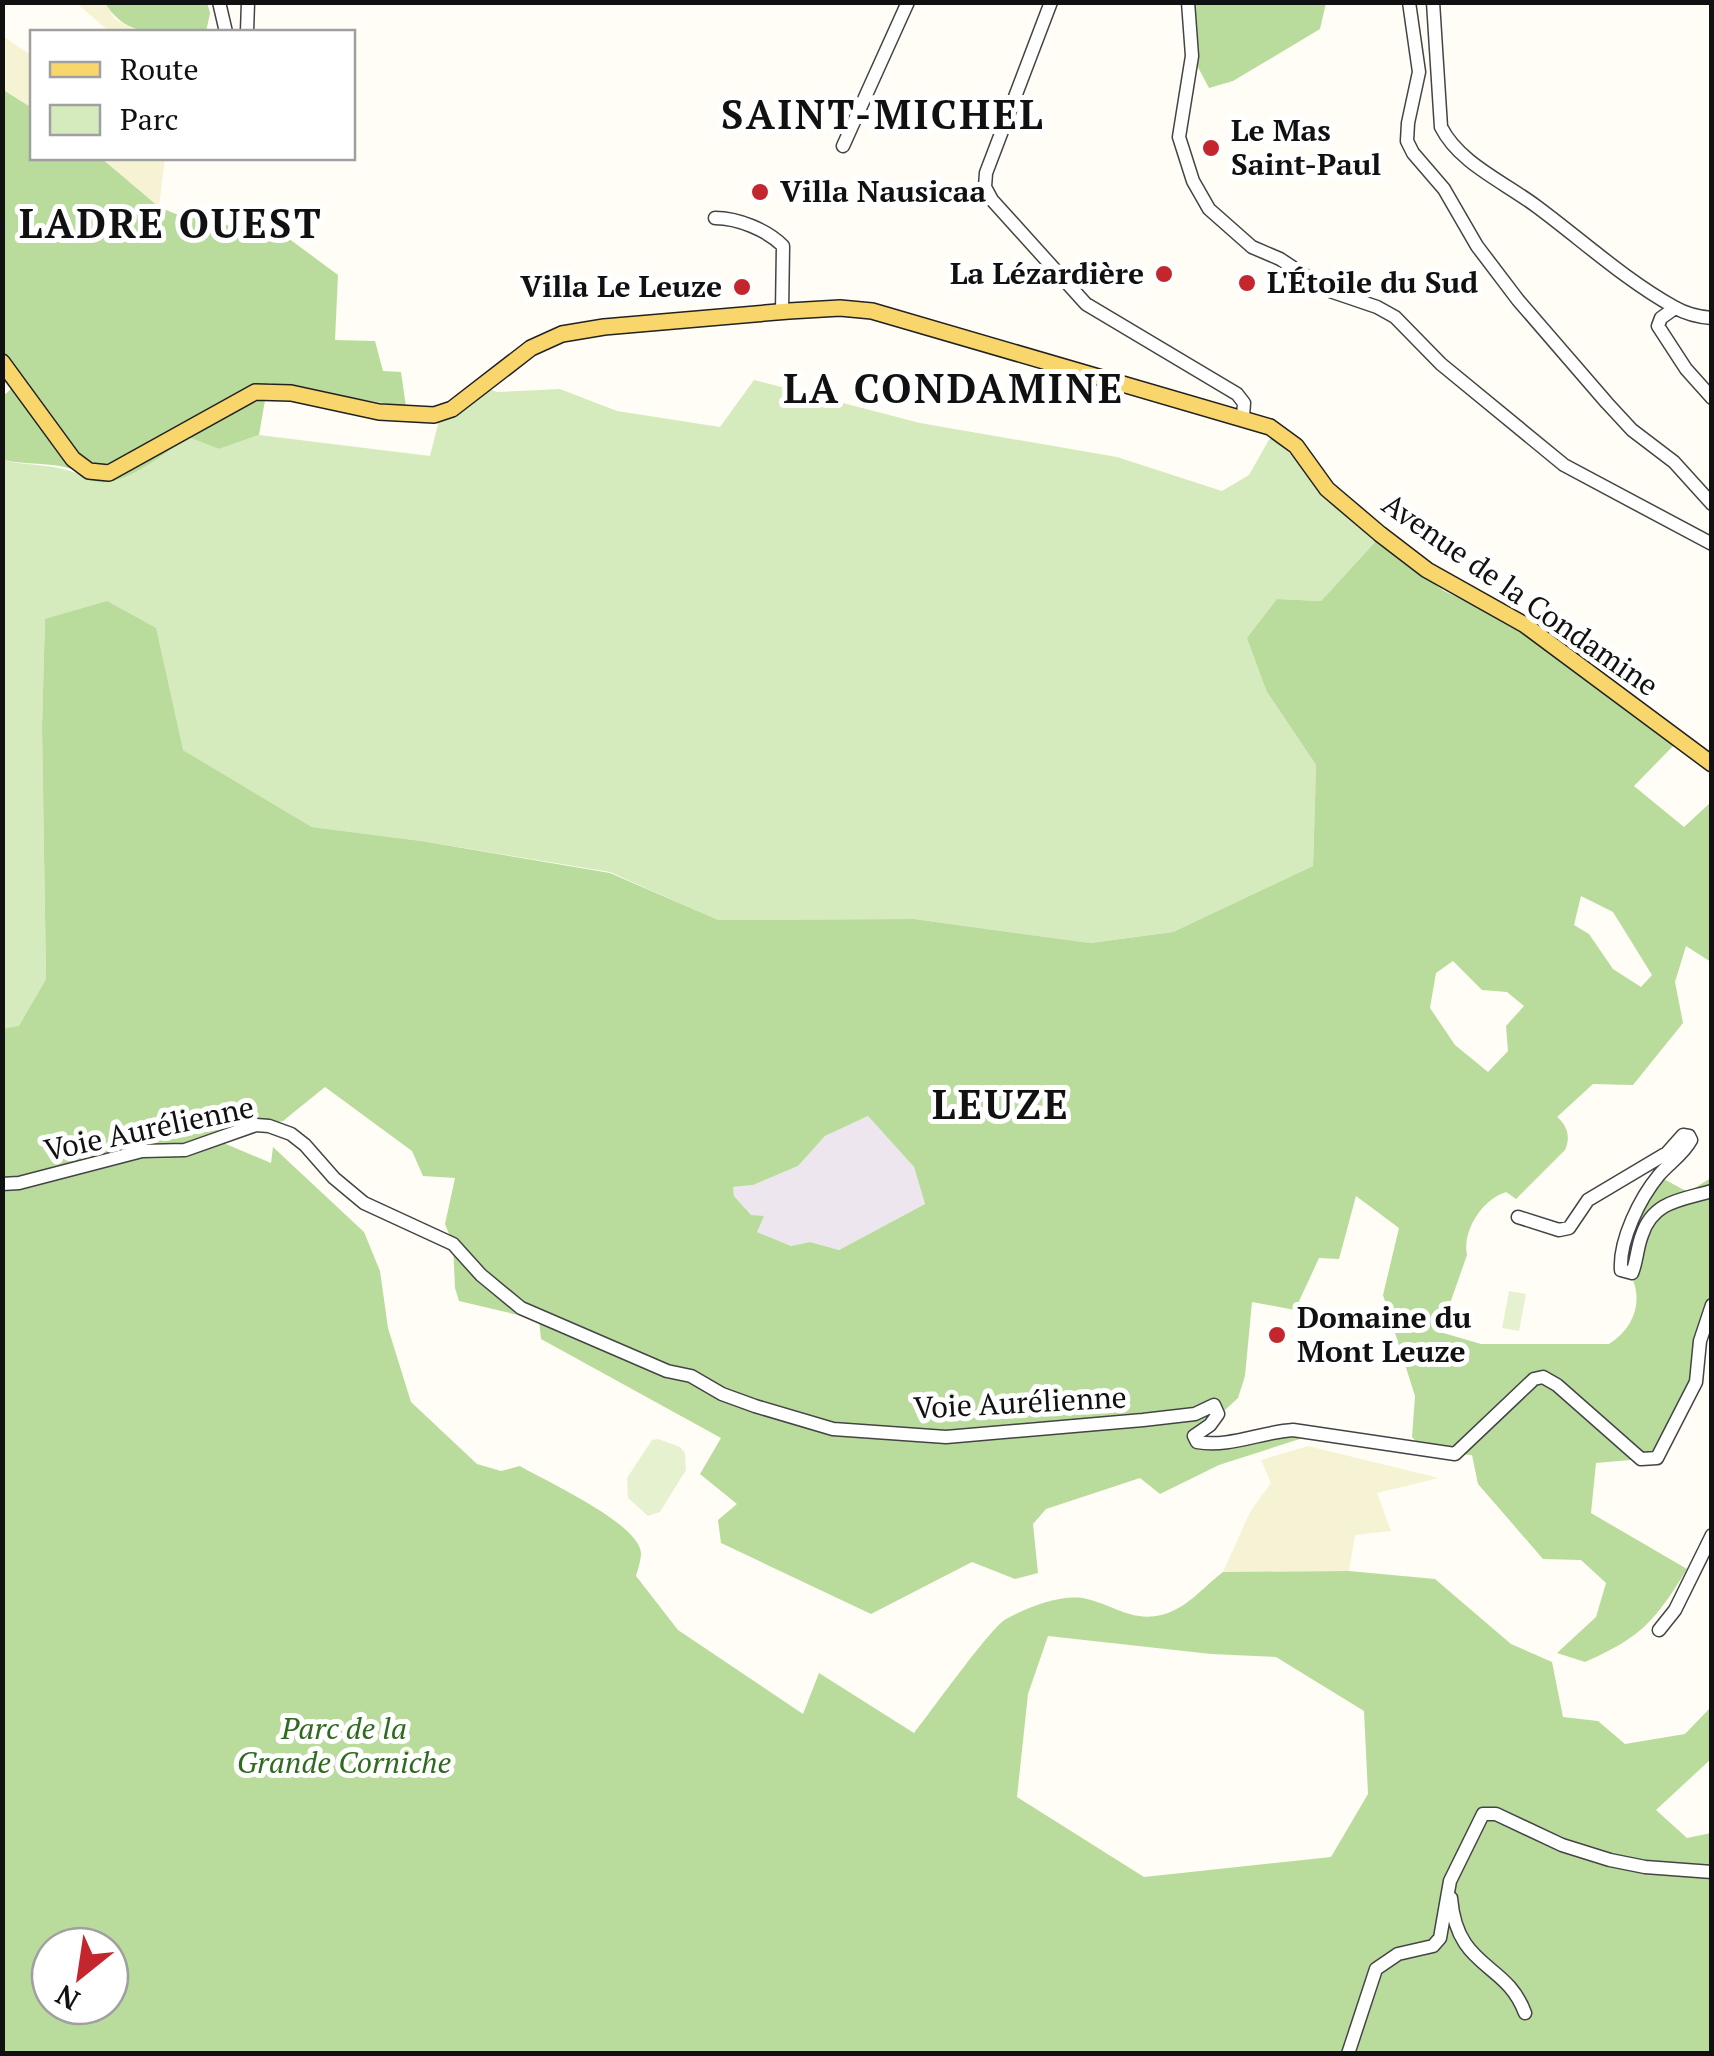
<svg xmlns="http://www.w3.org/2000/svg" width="1714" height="2056" font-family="'PT Serif',serif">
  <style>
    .industrial { fill: #eee6ef }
    .farmland { fill: #f6f3d4 }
    .green { fill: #d5ebbd }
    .forest { fill: #b9dc9c; fill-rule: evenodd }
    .pitch { fill: #e6f2cf }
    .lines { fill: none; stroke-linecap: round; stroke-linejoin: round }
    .minor-casing { stroke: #444; stroke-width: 15 }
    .major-casing { stroke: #222; stroke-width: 18 }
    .minor { stroke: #fff; stroke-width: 12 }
    .major { stroke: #f9d66b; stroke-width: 15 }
    .poi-dot { fill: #c4262e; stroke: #fff; stroke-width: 4 }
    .labels { text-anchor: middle; stroke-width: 10; stroke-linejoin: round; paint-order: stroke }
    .poi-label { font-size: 30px; font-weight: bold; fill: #111; stroke: #fff; text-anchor: start }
    .street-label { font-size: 30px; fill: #111; stroke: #fff }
    .park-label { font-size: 30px; font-style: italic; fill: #2f6b1f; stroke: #fff }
    .district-label { font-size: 40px; font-weight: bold; letter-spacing: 2.5px; fill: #111; stroke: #fff }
  </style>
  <rect width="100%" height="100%" fill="#fffdf5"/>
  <path class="industrial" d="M868,1116L914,1167L925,1204L839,1250L810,1242L791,1246L757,1232L751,1215L734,1196L733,1187L753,1185L798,1166L825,1136Z"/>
  <path class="farmland" d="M76,3H105L115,19L139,32H110Z
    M3,36L32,56V108L3,89Z
    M101,158H165L159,207Z
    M1308,1446L1439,1478L1377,1493L1391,1531L1355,1535L1349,1571L1223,1572L1250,1512L1271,1483L1261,1460Z"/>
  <path class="green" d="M754,380L920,423L1117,457L1222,491L1249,475L1271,436C1309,469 1336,509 1376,541L1321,601L1277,599L1267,692L1316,765L1313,866L1173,932L1089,943L914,919L717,920L610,872L421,841L312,827L183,750L45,619L42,726L46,979L19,1027L3,1029L2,460C32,467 64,463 90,480L130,473L189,436L219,449L259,435L430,456L439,420L489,389L497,392L560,389L617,411L720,427Z"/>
  <path class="forest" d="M105,3H207L210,13L206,32C166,33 128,41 105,3Z
    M1188,3H1326L1320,29L1233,81L1209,88L1192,56Z
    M2,89L32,108V158H101L159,207L176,214L288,238L338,275L335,340L375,341L383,371L401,372L406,407L268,383L259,435L219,449L189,437C164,452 123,490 92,481C85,479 79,471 72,469C50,462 25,465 3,460V396L11,389L2,379Z
    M1376,541L1444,591L1506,621L1676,743L1634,786L1684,827L1711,802V962L1686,946L1675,982L1683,1023L1633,1085L1593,1084L1557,1117C1567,1125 1571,1137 1565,1150L1516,1199L1506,1192C1483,1199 1462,1230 1467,1255L1440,1332L1481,1344H1609C1640,1324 1646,1289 1621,1261L1658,1176L1688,1192L1711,1178V1306L1696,1382L1655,1462L1641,1459L1596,1463L1591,1513L1687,1569C1655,1621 1642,1637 1585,1662L1557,1653L1596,1617L1606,1583L1581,1560L1543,1559L1478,1484L1472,1455L1426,1452L1412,1437L1415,1396L1383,1295L1399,1228L1356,1196L1339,1259L1319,1258L1295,1310L1252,1302L1245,1376L1238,1398L1194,1439L1312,1435L1219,1465L1160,1494L1140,1478L1046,1509L1033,1524L1038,1573L1015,1579L972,1562L871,1614L721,1543L718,1520L737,1504L700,1474L721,1438L541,1339L539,1320L459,1301L455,1288L453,1244L445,1224L455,1178L423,1176L412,1151L325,1087L283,1121L240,1129L214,1139L271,1163L273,1147L364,1232L380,1271L388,1328L411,1402L477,1464L501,1471L520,1466C545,1481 639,1523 641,1553C641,1560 638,1569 636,1576L678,1630L803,1714L819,1673L914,1733C931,1712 990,1628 1006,1619C1029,1607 1062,1593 1087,1599C1113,1605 1132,1622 1161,1615C1187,1609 1203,1587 1223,1572L1349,1571L1435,1579L1511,1644L1552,1662L1563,1717L1598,1721L1625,1744L1685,1734L1711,1707V1759L1656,1810L1687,1838L1711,1833V2053H3L2,1029L19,1026L46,979L42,726L45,619L107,601L156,628L183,750L312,827L421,841L610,873L718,920L914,919L1090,943L1173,932L1313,866L1316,765L1267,692L1247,638L1277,599L1321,601ZM1581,896L1613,912L1652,975L1641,987L1613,969L1589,934L1574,925ZM1453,961L1482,990L1507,992L1524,1006L1506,1026L1508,1051L1488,1072L1455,1045L1430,1008L1436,973ZM868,1116L914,1167L925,1204L839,1250L810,1242L791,1246L757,1232L764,1216L751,1215L734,1196L733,1187L753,1185L798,1166L825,1136ZM1048,1636L1211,1654L1276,1657L1364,1711L1368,1794L1331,1857L1144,1877L1017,1797L1028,1694ZM50,1946H110V2006H50Z"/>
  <path class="pitch" d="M1509,1291L1526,1294L1519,1331L1502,1328Z
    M658,1439L680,1447L685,1453L686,1470L660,1512L648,1516L628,1498L627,1478L652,1440Z"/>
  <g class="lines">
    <g class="minor-casing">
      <path id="minor" d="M219,2L226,32
        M1051,2L986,173L985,187L992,200L1086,304L1237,394L1244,403L1243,416
        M1188,2L1192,56L1179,137L1193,181L1209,209L1252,247L1280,259L1327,290L1377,307L1395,317L1441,364L1564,465L1712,544
        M1409,2L1419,72L1408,123L1407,141L1413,153L1444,189L1477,246L1518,300L1607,403L1632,430L1674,462L1712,504
        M1433,2L1441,127C1459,163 1504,182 1536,206C1582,240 1624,279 1674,307C1686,314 1698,317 1712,318
        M247,32L248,2
        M843,146L908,2
        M715,218C738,218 767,230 783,246L782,312
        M1675,308L1661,318L1658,326L1686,369L1712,398
        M2,1184L19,1183L142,1151L185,1150L256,1125L269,1126L291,1134L305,1145L334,1178L364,1203L453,1244L481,1275L521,1308L667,1371L691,1376L722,1394L755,1406L833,1429L946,1437L1143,1420L1195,1414L1214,1405L1218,1414L1210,1425L1194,1436L1197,1442C1229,1448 1261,1432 1293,1430L1455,1454L1534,1379L1543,1377L1557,1385L1641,1459L1657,1458L1696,1382L1700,1341L1712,1305
        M1518,1217L1559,1230L1569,1228L1588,1200L1667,1153L1683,1135L1689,1136L1691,1140C1683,1155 1669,1163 1659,1175C1640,1198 1619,1240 1621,1270L1632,1273C1637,1261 1637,1247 1642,1235C1653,1201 1681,1200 1712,1191
        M1659,1630L1675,1610L1712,1535
        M1451,1898C1457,1970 1506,1961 1525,2013
        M1348,2054L1376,1969L1398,1954L1433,1946L1440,1938L1450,1881L1483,1814H1496L1562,1845L1610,1860L1645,1867L1712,1872"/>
    </g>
    <g class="major-casing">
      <path id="major" d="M2,362L73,459L89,471L109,473L255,392L291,393L379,412L434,415L452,409L531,348L562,334L604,327L789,311L840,308L872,311L1270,427L1296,446L1327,489L1380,534L1427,570L1525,625L1712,764"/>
    </g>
    <use href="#minor" class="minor"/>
    <use href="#major" class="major"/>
  </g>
  <g class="poi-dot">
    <circle cx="1211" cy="148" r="10"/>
    <circle cx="760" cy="192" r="10"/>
    <circle cx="1164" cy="274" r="10"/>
    <circle cx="1247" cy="283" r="10"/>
    <circle cx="742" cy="287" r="10"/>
    <circle cx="1277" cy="1335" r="10"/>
  </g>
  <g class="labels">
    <g class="poi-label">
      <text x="1231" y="141">Le Mas<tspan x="1231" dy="34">Saint-Paul</tspan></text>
      <text x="780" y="202">Villa Nausicaa</text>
      <text x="1144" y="284" text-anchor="end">La Lézardière</text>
      <text x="1267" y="293">L'Étoile du Sud</text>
      <text x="722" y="297" text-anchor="end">Villa Le Leuze</text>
      <text x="1297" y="1328">Domaine du<tspan x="1297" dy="34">Mont Leuze</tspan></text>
    </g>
    <g class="street-label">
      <text transform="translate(1520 595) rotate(35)" y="10">Avenue de la Condamine</text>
      <text transform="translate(149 1129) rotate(-12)" y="10">Voie Aurélienne</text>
      <text transform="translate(1020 1403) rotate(-3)" y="10">Voie Aurélienne</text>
    </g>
    <g class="park-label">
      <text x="344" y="1739">Parc de la<tspan x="344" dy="34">Grande Corniche</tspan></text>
    </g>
    <g class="district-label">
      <text x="883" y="129">SAINT-MICHEL</text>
      <text x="171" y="238">LADRE OUEST</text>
      <text x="954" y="403">LA CONDAMINE</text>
      <text x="1001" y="1119">LEUZE</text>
    </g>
  </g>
  <rect width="1714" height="2056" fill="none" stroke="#111111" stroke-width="10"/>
  <rect x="30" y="30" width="325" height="130" fill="#ffffff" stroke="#a0a0a0" stroke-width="2.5"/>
  <rect x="50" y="62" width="50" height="15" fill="#f9d66b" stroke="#a0a0a0" stroke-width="2.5"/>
  <text x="120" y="80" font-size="30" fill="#111111">Route</text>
  <rect x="50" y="105" width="50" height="30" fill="#d5ebbd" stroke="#a0a0a0" stroke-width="2.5"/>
  <text x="120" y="130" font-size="30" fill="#111111">Parc</text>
  <g transform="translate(80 1976) rotate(210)"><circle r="48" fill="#ffffff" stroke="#a0a0a0" stroke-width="2.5"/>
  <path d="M0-8L18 38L0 25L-18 38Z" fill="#c4262e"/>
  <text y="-15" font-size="28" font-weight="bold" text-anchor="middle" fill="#111111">N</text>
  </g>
</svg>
